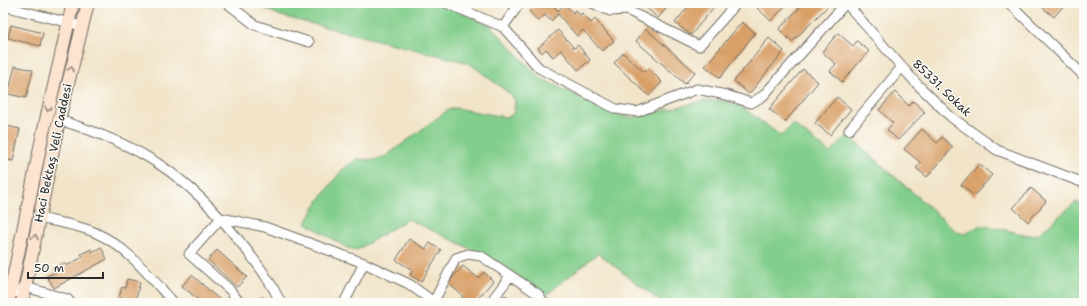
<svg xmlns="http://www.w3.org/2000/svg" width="1087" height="306" font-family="'Shantell Sans',sans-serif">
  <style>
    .green { fill: #82ce8c; stroke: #567c5c }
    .building { fill: #d89f66 }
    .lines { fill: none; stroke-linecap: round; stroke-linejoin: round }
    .minor-casing { stroke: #706c62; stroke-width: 11 }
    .secondary-casing { stroke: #706c62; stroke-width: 14 }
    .minor { stroke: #fff; stroke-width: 9 }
    .secondary { stroke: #fde4d1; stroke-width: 12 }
    .oneway { stroke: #94887e }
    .labels { text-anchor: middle; stroke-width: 3; stroke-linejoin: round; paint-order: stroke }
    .street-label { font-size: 12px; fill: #2b2b2b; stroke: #fdfcf7 }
  </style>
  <rect width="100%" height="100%" fill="#fdfcf7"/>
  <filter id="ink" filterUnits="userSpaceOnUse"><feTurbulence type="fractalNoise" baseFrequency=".025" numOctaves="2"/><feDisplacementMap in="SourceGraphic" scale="8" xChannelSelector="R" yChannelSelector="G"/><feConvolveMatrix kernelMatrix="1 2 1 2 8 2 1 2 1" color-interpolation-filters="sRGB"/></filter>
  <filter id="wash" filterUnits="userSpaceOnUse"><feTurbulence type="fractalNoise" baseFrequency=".012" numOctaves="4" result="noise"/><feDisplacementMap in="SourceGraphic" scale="16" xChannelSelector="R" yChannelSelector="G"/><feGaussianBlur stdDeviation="0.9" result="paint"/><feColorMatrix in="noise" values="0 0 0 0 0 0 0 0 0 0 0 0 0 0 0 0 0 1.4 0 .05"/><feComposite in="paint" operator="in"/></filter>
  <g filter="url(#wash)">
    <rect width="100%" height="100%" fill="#f1e4c9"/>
    <path class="green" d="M252,3H440L490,25L540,78L615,114L632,118L703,101H724L742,107L781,136L793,124L830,153L848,135L957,232L965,234L979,226H989L1027,235L1038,234L1076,202L1084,205V303H662L598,253L545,296L496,261L408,219L357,250L347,248L306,223L319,200L342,170L357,159L374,160L386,156L448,110L455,108L505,117L510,116L514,112L515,100L510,94L469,63L281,16Z
      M72,32L76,33L50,134L21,284H17L46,133Z"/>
    <g id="blocks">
      <path class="building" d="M537,3H551L558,11L565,4L573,13L575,10L580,15L582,13L591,23L595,19L614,41L602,51L583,30L577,36L558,14L551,21L545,15L538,21L529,11Z
        M645,3H671L658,18L643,5Z
        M691,3H717L691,35L675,23Z
        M761,3H788L771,21L757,8Z
        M804,3H825L828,6L792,42L779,29Z
        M1045,3H1066L1054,17L1042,7Z
        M742,22L755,33L720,78L705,66Z
        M11,25L43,33L40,46L8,38Z
        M646,29L695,72L685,84L636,41Z
        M558,30L574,48L578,45L590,60L578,70L561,50L553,57L546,49L542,53L538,48Z
        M838,33L853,46L857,41L869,51L842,82L830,71L836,64L822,52Z
        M769,38L784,51L749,94L734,81Z
        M623,53L644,72L648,68L662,82L649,96L614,63Z
        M15,66L33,70L26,98L8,94Z
        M803,69L818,82L785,122L769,109Z
        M895,92L909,106L913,101L925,112L898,140L887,130L893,123L879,110Z
        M837,97L851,109L830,135L815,123Z
        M3,125L20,129L13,161L3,159Z
        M922,129L937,143L942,137L953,147L927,177L916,168L921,163L904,149Z
        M979,164L992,175L974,196L961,185Z
        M1031,188L1046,201L1028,222L1013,208Z
        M409,239L426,249L430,243L441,250L421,282L410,275L413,270L396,260Z
        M101,247L107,259L54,288L47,276L56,272L54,269L64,263L66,266L83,257L81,254L91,249L92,252Z
        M217,250L247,277L237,287L208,260Z
        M463,266L478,278L484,272L493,281L474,303H463L460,300L463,296L448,283Z
        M192,275L223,303H202L182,286Z
        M127,279L140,282L135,303H121L122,299L119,298L122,287L125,288Z
        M505,295L514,303H499Z
        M263,297L266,303H250Z"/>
    </g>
  </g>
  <g filter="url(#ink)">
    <use href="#blocks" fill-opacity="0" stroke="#706c62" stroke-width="1"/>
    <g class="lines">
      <g class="minor-casing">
        <path id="minor" d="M227,3L255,25L309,42
          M446,3L503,27L539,68L616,109L637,112L697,89L726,95L751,103L763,96L846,3
          M592,3L610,11L627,10L699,46L737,3
          M846,3L916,83L951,117L997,150L1084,183
          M1009,3L1084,76
          M3,6L82,26
          M503,27L520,3
          M59,120C141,145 188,175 241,243C257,263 270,280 281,303
          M849,130L902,67
          M39,218C56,222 80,225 96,233C128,247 151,278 174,303
          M3,297L29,288L67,299L71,303
          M240,303L229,289L189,254L221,218L265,227L364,263L409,284L435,303
          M344,303L364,263
          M433,303L456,258L468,254L481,256L538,294L544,303
          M490,303L510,276"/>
      </g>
      <g class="secondary-casing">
        <path id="secondary" d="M8,303L43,133L73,3
          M22,303L59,120L88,3"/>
      </g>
      <use href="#minor" class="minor"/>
      <use href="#secondary" class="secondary"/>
    </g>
    <defs><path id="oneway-chevron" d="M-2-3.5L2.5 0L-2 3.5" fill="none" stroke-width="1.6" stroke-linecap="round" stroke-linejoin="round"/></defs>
    <g class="oneway">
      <use href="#oneway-chevron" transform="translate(71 69) rotate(-76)"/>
      <use href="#oneway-chevron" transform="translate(48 109) rotate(103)"/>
      <use href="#oneway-chevron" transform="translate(35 237) rotate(-78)"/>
    </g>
  </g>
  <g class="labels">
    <g class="street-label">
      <text transform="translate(942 88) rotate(44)" y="4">85331. Sokak</text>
      <text transform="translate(53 153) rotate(-78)" y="4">Haci Bektaş Veli Caddesi</text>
    </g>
  </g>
  <rect width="1087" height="306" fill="none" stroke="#fdfcf7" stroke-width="16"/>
  <path d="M28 272v6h75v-6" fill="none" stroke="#2b2b2b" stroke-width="2"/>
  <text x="34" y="272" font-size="12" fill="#2b2b2b" stroke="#fdfcf7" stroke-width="3" paint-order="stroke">50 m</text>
</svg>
